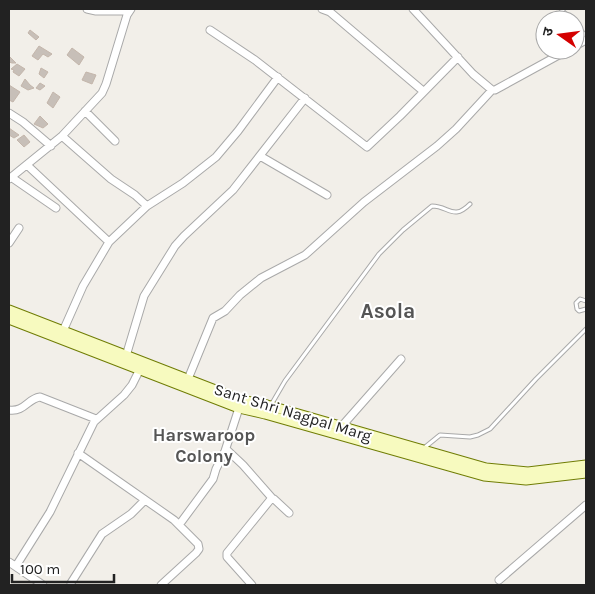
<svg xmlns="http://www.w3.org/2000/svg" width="595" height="594" font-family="Karla,'Noto Sans Devanagari',sans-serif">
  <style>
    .building { fill: #c7bfb8; stroke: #c4b6ab }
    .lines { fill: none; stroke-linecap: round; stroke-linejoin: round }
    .lane-casing { stroke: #a9a9a9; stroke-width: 5 }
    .street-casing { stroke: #a9a9a9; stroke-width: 9 }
    .secondary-casing { stroke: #707d05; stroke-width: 11 }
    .lane { stroke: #fff; stroke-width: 3 }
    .street { stroke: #fff; stroke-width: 7 }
    .secondary { stroke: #f7fabf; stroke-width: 9 }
    .labels { text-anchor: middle; stroke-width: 4; stroke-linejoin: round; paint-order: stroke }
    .street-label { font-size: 16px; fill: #222; stroke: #fff }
    .neighbourhood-label { font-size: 18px; font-weight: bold; fill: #555; stroke: #fff }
    .district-label { font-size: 21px; font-weight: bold; fill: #555; stroke: #fff }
  </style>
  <rect width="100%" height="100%" fill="#f2efe9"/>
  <path class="building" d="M30,30L39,37L36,40L28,33Z
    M39,46L52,54L48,57L43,54L38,60L32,56Z
    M72,48L84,57L79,65L67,55Z
    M9,56L16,63H12L9,62Z
    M17,64L25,69L19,76L13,72L14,70L11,69Z
    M41,68L48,72L44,78L39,74Z
    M86,72L96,75L92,84L82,80Z
    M25,79L30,85L34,88L28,90L21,86Z
    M40,83L45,86L40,90L36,88Z
    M9,85L20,92L13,102L9,100Z
    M53,92L60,97L53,108L47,103Z
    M40,116L48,124L43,128L34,124Z
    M9,128L19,135L14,138L9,135Z
    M24,135L30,142L24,147L17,140Z"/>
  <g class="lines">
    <g class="lane-casing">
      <path id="lane" d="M561,9L571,20
        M575,24L586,36
        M586,301L580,299L576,303L577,309L579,311L586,309
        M271,405L285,381L379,254L403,230L432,206C449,206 453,221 470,204
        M424,448L440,435L470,437L478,435L490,429L536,379L586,329"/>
    </g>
    <g class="street-casing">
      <path id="street" d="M87,9L96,11H129
        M322,9L330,12L423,91
        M413,9L473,74L492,90
        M210,30L255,60L367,147L400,116L458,57
        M575,46L586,40
        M85,111L115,141
        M9,113L23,122L51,146
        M62,136L111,179L135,195L147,206
        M260,156L327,195
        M27,165L109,242
        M11,177L56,208
        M9,179L62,136L102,93L106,84L127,15L131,9
        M9,243L19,228
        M63,331L83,286L109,242L147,206L183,183L216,157L238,131L278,77
        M126,356L144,296L175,246L184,236L233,190L305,98
        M188,379L213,318L225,311L240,295L261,278L305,255L364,202L437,146L456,129L492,90H495L568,50
        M9,410C25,412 27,399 40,397L96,419
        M341,427L401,359
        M226,449L243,465L272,498
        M78,453L174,520L198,544L199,549L196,553L161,585
        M179,525L213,479L216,469L225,451L239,408
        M9,562L43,585
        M16,566L50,512L94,422L124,395L132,385L140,369
        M499,580L586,505
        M71,583L102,534L131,514L145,500
        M252,585L227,557V553L271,499H274L289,513"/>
    </g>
    <g class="secondary-casing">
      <path id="secondary" d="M9,310L241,400L267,405L486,468L528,472L586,465
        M9,319L239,408L265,414L484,476L526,480L586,473"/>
    </g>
    <use href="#lane" class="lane"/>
    <use href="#street" class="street"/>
    <use href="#secondary" class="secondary"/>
  </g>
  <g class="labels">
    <g class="street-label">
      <text transform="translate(293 412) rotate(17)" y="6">Sant Shri Nagpal Marg</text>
    </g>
    <g class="neighbourhood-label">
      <text x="204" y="441">Harswaroop<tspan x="204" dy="21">Colony</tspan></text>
    </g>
    <g class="district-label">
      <text x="388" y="318">Asola</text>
    </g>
  </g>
  <rect width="595" height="594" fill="none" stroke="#222222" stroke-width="20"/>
  <g transform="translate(560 35) rotate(284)"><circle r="24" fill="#ffffff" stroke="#a7a7a7"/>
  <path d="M0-4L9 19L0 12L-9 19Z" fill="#d40000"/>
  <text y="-8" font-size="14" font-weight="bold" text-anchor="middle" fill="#222222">उ</text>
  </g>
  <path d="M12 574v8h102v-8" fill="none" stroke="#222222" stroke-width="2.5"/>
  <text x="20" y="574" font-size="15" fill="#222222" stroke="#ffffff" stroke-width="4" paint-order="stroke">100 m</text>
</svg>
